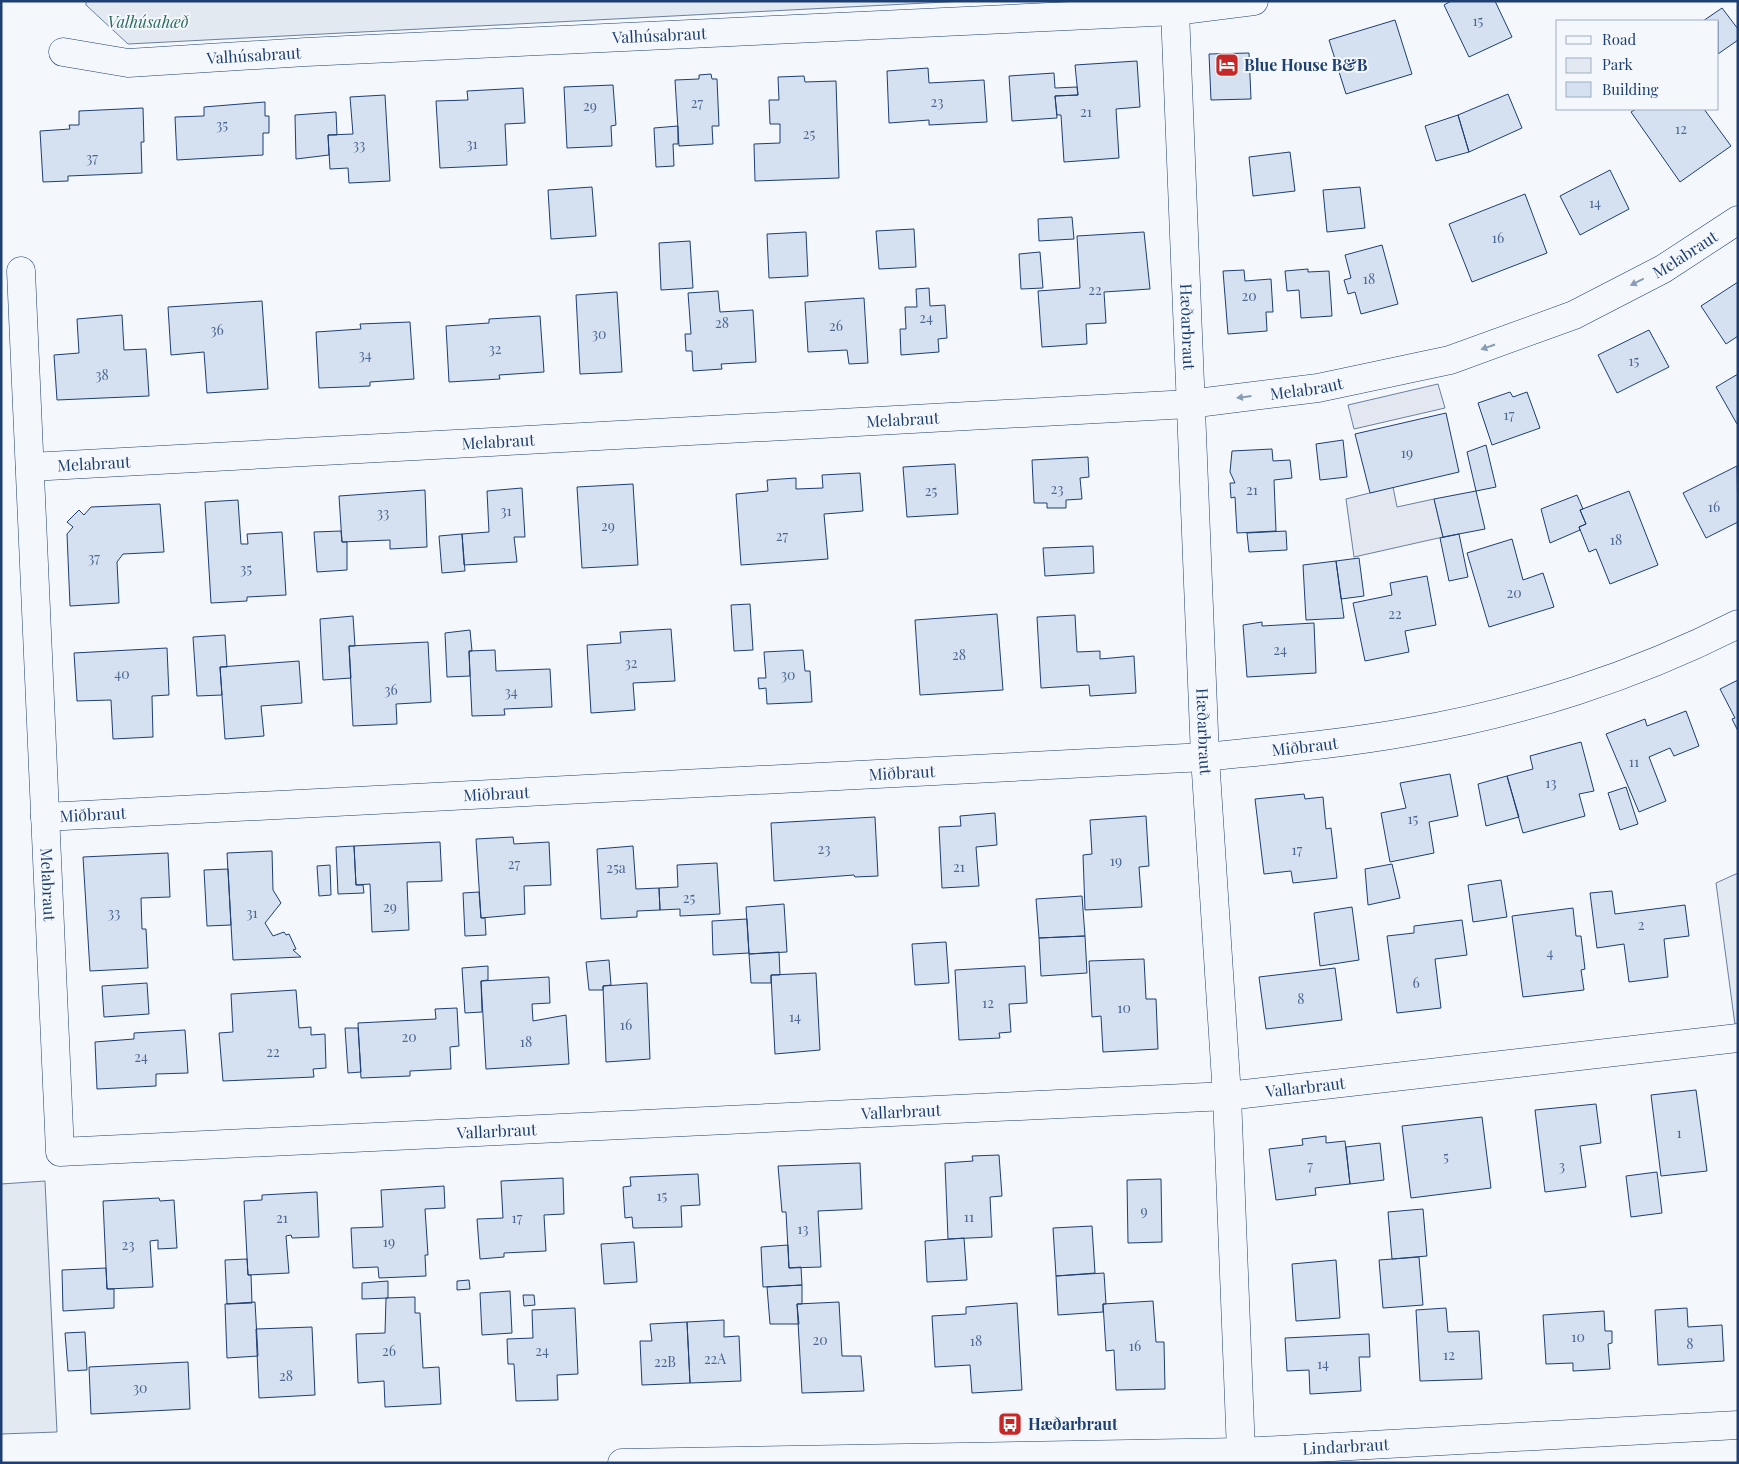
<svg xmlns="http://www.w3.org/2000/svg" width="1739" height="1464" font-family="'Playfair Display',serif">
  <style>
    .green { fill: #e3e9f0; stroke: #687fa3 }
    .parking { fill: #e3e8f0; stroke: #687fa3 }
    .building { fill: #d5e0f0; stroke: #1d3f73 }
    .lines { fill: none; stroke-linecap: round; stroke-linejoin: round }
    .minor-casing { stroke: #1d3f73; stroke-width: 29 }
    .tertiary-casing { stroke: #1d3f73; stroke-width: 29 }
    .minor { stroke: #f4f7fb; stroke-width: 28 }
    .tertiary { stroke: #f4f7fb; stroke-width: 28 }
    .oneway { fill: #889bb7 }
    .labels { text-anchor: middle; stroke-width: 4; stroke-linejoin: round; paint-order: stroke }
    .number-label { font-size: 14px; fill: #4b6792 }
    .park-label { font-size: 16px; font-style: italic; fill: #2c6c60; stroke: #f4f7fb }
    .street-label { font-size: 16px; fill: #1d3f73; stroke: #f4f7fb }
    .poi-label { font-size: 16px; font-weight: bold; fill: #1d3f73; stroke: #f4f7fb; text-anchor: start }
  </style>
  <rect width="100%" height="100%" fill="#f4f7fb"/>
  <path class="green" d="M86,1H965L128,44L86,5Z
    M1738,873V1047L1716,883Z
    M45,1181L57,1432L1,1434V1184Z"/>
  <path class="parking" d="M1438,384L1445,408L1354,429L1348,405Z
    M1393,487L1397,507L1434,499L1443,537L1354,557L1346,499Z"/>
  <path class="building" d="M1451,1H1495L1512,37L1469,57L1444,5Z
    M1722,8L1738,29V40L1718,54V21H1703Z
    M1395,20L1412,74L1346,94L1329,40Z
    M1249,53L1251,99L1211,100L1209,54Z
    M1137,61L1140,107L1116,109L1119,158L1064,162L1061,115H1057L1055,96L1078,95L1075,65Z
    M928,68L929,83L984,80L987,122L929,125V120L889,123L887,71Z
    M1054,73L1055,88L1077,87L1078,95L1055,96L1057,118L1012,121L1009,76Z
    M711,74L712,79H717L719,126H712L713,144L679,146L675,80L699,79V75Z
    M804,76L805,82L836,81L839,178L755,181L754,144L780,143V124H770L769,100H779L778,77Z
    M613,85L616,125L611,126L612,146L567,148L564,87Z
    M523,88L525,123L505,124L507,165L440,168L436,101L468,100L467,91Z
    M1508,94L1522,128L1469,152L1458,115Z
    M385,95L390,181L349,183L348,168L330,169L328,135L353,134L350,97Z
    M265,102V116H269V133H263V155L177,160L175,117L204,116V107Z
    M143,108L144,142H141L142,173L68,176V181L43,182L40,131L70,129L69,125H79V111Z
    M1636,109H1704L1731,146L1680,182L1631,112Z
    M336,112L337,135H328L329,155L296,159L295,115Z
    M1458,115L1469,152L1436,161L1425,126Z
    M678,126V144H673L674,166L656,167L654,128Z
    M1290,152L1295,191L1253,196L1249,157Z
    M1610,170L1629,209L1580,235L1560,196Z
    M592,187L596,236L551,239L548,190Z
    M1360,187L1365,228L1327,232L1323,190Z
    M1525,194L1547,253L1472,282L1449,224Z
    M1072,217L1074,239L1039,241L1038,219Z
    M914,229L916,267L879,269L876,231Z
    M806,232L808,276L769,278L767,234Z
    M1144,232L1150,289L1104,292L1106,323L1086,324L1087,344L1042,347L1038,291L1080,288L1077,236Z
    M690,241L693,288L661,290L659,243Z
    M1382,245L1398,304L1361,314L1355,292L1348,294L1344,280L1351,278L1345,255Z
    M1040,252L1043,288L1021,289L1019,254Z
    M1308,269V272L1329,271L1332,316L1301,318L1299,290L1287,291L1285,271Z
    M1244,270L1245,281L1271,279L1273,312H1266L1267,331L1228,334L1223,271Z
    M1738,282V336L1726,344L1701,306Z
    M929,288L930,306L945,305L947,338L938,339L939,352L901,355L900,329H906L905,307H917L916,289Z
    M718,291L720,312L753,310L756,362L721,364L722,369L693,371L692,351H686L685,334H691L688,293Z
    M617,292L622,372L580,374L576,295Z
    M864,298L868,363L849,364L847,350L808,352L805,302Z
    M262,301L268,389L207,393L204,352L171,355L168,307Z
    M122,315L124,350L146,349L149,396L57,400L54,355L79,353L77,319Z
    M540,316L544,372L499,375L500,379L449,382L446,326L489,323V319Z
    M410,322L414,379L370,382V386L319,388L316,332L361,329L360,324Z
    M1649,330L1669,367L1617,393L1598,355Z
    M1738,374V423L1737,424L1716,387Z
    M1510,392L1513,397L1527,392L1540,428L1492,445L1478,403Z
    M1446,413L1459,472L1370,493L1355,434Z
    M1343,440L1347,477L1320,480L1316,444Z
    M1486,445L1496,487L1476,491L1467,452Z
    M1272,449L1273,461L1290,460L1292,478L1274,480L1276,531L1237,533L1235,497L1231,498L1230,483H1235L1230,472L1232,451Z
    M1088,457L1089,477L1080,478L1082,499L1066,500V508H1047V503H1034L1032,460Z
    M955,464L958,514L907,517L903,467Z
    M1737,466L1738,522L1706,538L1683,493Z
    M860,473L863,511L824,514L828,559L741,565L736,494L768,491L767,480L796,478V489L823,488L822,475Z
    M633,484L638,565L582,568L577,487Z
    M522,488L525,537H514L517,562L464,565L462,534L489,532L487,491Z
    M425,490L427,547L390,549V540L342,542L339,496Z
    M1476,491L1485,529L1443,537L1434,499Z
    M1629,491L1658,565L1610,584L1596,549L1589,552L1579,527L1586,524L1580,510Z
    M1577,495L1583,509L1580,510L1586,524L1579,527L1580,530L1550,543L1541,509Z
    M238,500L241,544H248L247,534L282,532L286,595L247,597V601L211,603L205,502Z
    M160,504L164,552L123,554L117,562L119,603L70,606L67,534L73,527L67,522L79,510L84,515L91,507Z
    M341,531L342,542H347V570L317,572L314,532Z
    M1286,531L1287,550L1249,552L1247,533Z
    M462,534L465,571L442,573L439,536Z
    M1459,534L1468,577L1449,581L1440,538Z
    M1512,539L1523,580L1543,573L1554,607L1489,627L1467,553Z
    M1093,546L1094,573L1045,576L1043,548Z
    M1359,558L1364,596L1341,599L1336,561Z
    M1336,561L1344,618L1306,620L1303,565Z
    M1427,576L1436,625L1405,631L1409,652L1365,661L1353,603L1392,595L1390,583Z
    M750,604L753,650L734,651L731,605Z
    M997,614L1003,690L920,695L915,620Z
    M1075,615L1077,652L1100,651V659L1134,656L1136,693L1090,696L1089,685L1041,688L1037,617Z
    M353,616L355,646H349L351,678L323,680L320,619Z
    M1262,622V626L1314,623L1316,673L1247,677L1243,625Z
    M671,629L675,681L633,683L635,710L591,713L587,645L621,643L620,632Z
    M470,630L472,651H469L470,676L447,677L445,633Z
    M225,635L227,667H220L222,695L197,696L193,637Z
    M428,642L431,702L396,704L397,724L353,726L349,646Z
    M167,648L169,695L152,696L153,737L113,739L111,700L77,701L74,653Z
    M495,650L496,671L550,669L552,707L504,709L505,715L472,716L469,651Z
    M803,650L805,671H810L812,702L767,704L766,688L759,689L758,678H766L764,652Z
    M299,661L302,703L261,706L264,736L225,739L220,667Z
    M1738,680V731L1732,719L1735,718L1720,689Z
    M1686,711L1699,746L1674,756L1670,748L1649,757L1666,801L1639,812L1606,734L1645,719L1647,726Z
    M1581,742L1594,791L1579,794L1585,816L1523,833L1507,776L1533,769L1530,756Z
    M1450,774L1458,816L1429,822L1434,853L1390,862L1381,813L1406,808L1400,783Z
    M1507,776L1519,817L1486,826L1478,784Z
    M1626,787L1638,824L1620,830L1608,793Z
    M1304,794L1305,799L1323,797L1326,829L1331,828L1337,878L1293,883L1291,871L1264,874L1255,799Z
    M995,813L997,845L976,847L979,886L942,888L939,827L961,826L960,816Z
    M1146,816L1149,866L1139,867L1142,907L1085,910L1083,855L1092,854L1090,820Z
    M875,817L878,876L855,877L854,875L774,881L771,823Z
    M513,837L514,844L549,842L551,885L524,886L525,914L481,918L476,839Z
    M440,842L442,881L407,882L409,930L372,932L370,884L356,885L354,846Z
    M354,846L356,885H363L364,893L338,894L336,847Z
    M633,846L636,889L659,888L660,910L637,911V917L601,919L597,849Z
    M272,851L273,890L281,903L265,923L273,936L284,932L286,935L289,934L296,949L293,950L301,957L233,960L227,853Z
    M168,853L170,897L141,898L142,929H146L148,968L90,971L83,857Z
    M717,863L720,914L680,916V909L660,910L659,888L678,887L677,865Z
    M1392,864L1400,898L1368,905L1365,869Z
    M330,865L331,895L319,896L317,866Z
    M228,869L231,925L207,926L204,870Z
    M1501,880L1507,917L1473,922L1468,885Z
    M1612,891L1615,914L1685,905L1689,936L1664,939L1668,977L1629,982L1624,944L1597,948L1590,893Z
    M479,892L481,918H485L486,935L465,936L463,893Z
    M1082,896L1085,936L1039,938L1036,899Z
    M784,904L787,952L749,954L746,907Z
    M1352,907L1359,960L1320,966L1314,913Z
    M1573,908L1576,936H1581L1585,969L1581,970L1584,990L1523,997L1512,916Z
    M747,919L749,953L713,955L712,921Z
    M1462,920L1467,955L1435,959L1441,1008L1397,1013L1387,936L1414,933V926Z
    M1085,936L1087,973L1041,976L1039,938Z
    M946,942L949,983L915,985L912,944Z
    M779,952L780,975H771V983H751L749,954Z
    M1144,959L1146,999H1156L1158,1049L1103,1052L1101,1016L1092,1017L1089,961Z
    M609,960L611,985L603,986V990H589L586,962Z
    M488,966V980L481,981L482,1012L465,1013L462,968Z
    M1025,966L1027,1003L1009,1004L1011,1032L999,1033L1000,1038L959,1040L955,970Z
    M1335,968L1342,1020L1266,1029L1259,977Z
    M816,973L820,1050L775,1054L771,975Z
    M549,977L550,1003L532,1004L533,1021L566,1015L569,1064L486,1069L481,981Z
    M147,983L149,1014L104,1017L102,986Z
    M647,983L650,1059L606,1062L603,986Z
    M296,990L299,1028L311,1027V1035L325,1034L326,1068L313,1069L314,1077L223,1081L219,1033L233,1032L231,994Z
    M457,1008L459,1046L450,1047L451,1069L410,1071V1076L361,1078L358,1023L436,1019L435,1009Z
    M345,1028H358L361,1072L348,1073Z
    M185,1030L188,1073L156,1074V1086L97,1089L95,1042L134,1039V1033Z
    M1696,1090L1707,1171L1661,1176L1651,1095Z
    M1596,1104L1601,1143L1580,1146L1586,1187L1545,1192L1535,1110Z
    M1482,1117L1491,1188L1411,1198L1402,1126Z
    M1326,1136V1143L1345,1141L1350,1184L1315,1188L1316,1195L1276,1200L1269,1149L1303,1145L1302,1139Z
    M1380,1143L1384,1180L1350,1184L1346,1147Z
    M999,1155L1002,1196L990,1197L992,1237L948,1239L945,1163L973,1161L972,1156Z
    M860,1163L862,1209L818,1211L821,1267L789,1268L786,1212H782L778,1166Z
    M1657,1172L1662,1213L1631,1217L1626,1176Z
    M698,1174L700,1205L681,1206L682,1227L633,1228L632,1217L625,1218L623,1187L631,1186L630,1177Z
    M563,1178L564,1214L544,1215L546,1251L504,1253V1257L480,1259L477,1219L503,1218L501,1181Z
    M1161,1179L1162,1242L1128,1243L1127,1180Z
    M444,1186L445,1208L425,1209L428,1255H425L426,1276L379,1278L378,1267L353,1268L351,1228L383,1227L381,1190Z
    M317,1192L319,1237L292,1238L291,1235L286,1236L289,1273L248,1275L244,1201L262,1200V1195Z
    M159,1198L160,1201L174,1200L177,1248L158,1249V1240L150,1241L153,1287L107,1289L103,1201Z
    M1423,1209L1427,1256L1392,1259L1388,1212Z
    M1092,1226L1095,1273L1056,1276L1053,1228Z
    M964,1238L967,1280L927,1282L925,1241Z
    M634,1242L637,1282L604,1284L601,1244Z
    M788,1245L789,1268L801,1267L802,1285L763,1287L761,1247Z
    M1419,1257L1423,1305L1383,1308L1379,1260Z
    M247,1259L248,1275H251L252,1303L227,1304L225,1260Z
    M1336,1260L1340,1318L1296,1321L1292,1264Z
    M106,1268L107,1289H114V1308L63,1311L62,1270Z
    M1104,1273L1106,1304H1103V1312L1058,1315L1056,1276Z
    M469,1280L470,1289L457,1290V1281Z
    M388,1281V1298L362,1299V1283Z
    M802,1285V1304H797L799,1324H770L767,1287Z
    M510,1291L512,1333L482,1335L480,1293Z
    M523,1295H534L535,1305L524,1306Z
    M415,1297V1313H420L423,1368L439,1367L441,1404L385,1407L384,1381L358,1383L356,1334L385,1333L386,1298Z
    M1153,1301L1156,1342H1164L1165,1389L1116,1390L1114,1350L1106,1351L1103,1304Z
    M255,1302L258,1356L227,1358L225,1304Z
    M839,1302L842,1356H861L864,1391L802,1393L797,1304Z
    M1017,1303L1022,1390L972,1393L970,1365L935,1367L932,1316L966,1314V1307Z
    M575,1308L578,1374L557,1375L558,1400L516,1401L514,1364H508L507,1339L533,1338L532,1310Z
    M1446,1308L1448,1332L1479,1331L1482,1379L1420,1381L1416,1310Z
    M1687,1308L1688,1327L1722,1325L1724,1361L1658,1365L1655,1310Z
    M1604,1311L1605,1331H1612V1343L1608,1344L1610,1369L1573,1371V1363L1546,1364L1543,1315Z
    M724,1320V1337L739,1336L741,1381L690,1383L687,1322Z
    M687,1322L690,1383L642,1385L640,1341H652L650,1324Z
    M312,1327L315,1395L259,1398L256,1329Z
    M85,1332L87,1370L68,1371L65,1333Z
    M1369,1334L1370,1357H1359L1361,1391L1310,1394L1309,1370L1287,1371L1285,1338Z
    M188,1362L190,1409L91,1414L89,1367Z"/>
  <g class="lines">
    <g class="minor-casing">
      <g id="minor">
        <path id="s1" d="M1175,11L1205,757L1227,1096L1241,1452"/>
        <path id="s2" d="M63,52L128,63L306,52L1175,11L1254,1"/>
        <path id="s3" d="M21,271L60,1152L1227,1096L1738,1038"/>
        <path id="s4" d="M30,467L1189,404L1318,388L1450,360L1574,315L1663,269L1738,220"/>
        <path id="s5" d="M45,817L1205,757C1272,750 1341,744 1408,732C1521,713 1636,676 1738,624"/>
      </g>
    </g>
    <g class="tertiary-casing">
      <g id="tertiary">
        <path id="s6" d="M622,1463L1241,1452L1738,1425"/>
      </g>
    </g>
    <use href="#minor" class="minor"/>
    <use href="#tertiary" class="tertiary"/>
  </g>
  <defs><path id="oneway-solid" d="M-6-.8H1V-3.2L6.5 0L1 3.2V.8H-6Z" transform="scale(1.25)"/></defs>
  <g class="oneway">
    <use href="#oneway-solid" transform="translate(1637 282) rotate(153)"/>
    <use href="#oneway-solid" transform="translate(1488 347) rotate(161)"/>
    <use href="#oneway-solid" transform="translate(1244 397) rotate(173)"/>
  </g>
  <defs>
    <g id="hotel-square" transform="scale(1.25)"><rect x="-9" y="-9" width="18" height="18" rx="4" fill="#c62828" stroke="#f4f7fb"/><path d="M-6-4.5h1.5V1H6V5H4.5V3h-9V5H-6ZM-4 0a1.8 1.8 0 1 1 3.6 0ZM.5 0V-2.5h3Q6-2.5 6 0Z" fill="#fff"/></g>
    <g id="bus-square" transform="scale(1.25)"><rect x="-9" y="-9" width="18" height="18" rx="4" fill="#c62828" stroke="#f4f7fb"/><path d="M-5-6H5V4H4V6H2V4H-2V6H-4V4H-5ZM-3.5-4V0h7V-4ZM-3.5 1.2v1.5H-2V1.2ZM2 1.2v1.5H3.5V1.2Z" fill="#fff"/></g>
  </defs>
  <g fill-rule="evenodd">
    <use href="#hotel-square" x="1227" y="65"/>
    <use href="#bus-square" x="1010" y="1424"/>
  </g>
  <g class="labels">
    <g class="number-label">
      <text x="1478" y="26">15</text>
      <text x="937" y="107">23</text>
      <text x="697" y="108">27</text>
      <text x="590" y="111">29</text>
      <text x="1086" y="117">21</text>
      <text x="222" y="130">35</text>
      <text x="1681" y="134">12</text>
      <text x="809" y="139">25</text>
      <text x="472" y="149">31</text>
      <text x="359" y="150">33</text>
      <text x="92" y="163">37</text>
      <text x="1595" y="208">14</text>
      <text x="1498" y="243">16</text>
      <text x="1369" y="284">18</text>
      <text x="1095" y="295">22</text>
      <text x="1249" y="301">20</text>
      <text x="926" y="323">24</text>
      <text x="722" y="328">28</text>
      <text x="836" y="331">26</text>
      <text x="217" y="335">36</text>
      <text x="599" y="339">30</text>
      <text x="495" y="354">32</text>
      <text x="365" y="360">34</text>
      <text x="1634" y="366">15</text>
      <text x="102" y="380">38</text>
      <text x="1509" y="420">17</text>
      <text x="1407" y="458">19</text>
      <text x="1057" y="494">23</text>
      <text x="1252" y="495">21</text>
      <text x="931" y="496">25</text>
      <text x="1714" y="512">16</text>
      <text x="506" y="516">31</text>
      <text x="383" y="518">33</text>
      <text x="608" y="531">29</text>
      <text x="782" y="541">27</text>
      <text x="1616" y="545">18</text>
      <text x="94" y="563">37</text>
      <text x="246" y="574">35</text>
      <text x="1514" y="598">20</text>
      <text x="1395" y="619">22</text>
      <text x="1280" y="655">24</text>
      <text x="959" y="660">28</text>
      <text x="631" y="668">32</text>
      <text x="122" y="679">40</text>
      <text x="788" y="680">30</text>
      <text x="391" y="695">36</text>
      <text x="511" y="697">34</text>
      <text x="1634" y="767">11</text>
      <text x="1551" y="788">13</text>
      <text x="1413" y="824">15</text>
      <text x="824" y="854">23</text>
      <text x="1297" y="855">17</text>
      <text x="1116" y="866">19</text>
      <text x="514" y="869">27</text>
      <text x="959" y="872">21</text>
      <text x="616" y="873">25a</text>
      <text x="689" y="903">25</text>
      <text x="390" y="912">29</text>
      <text x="114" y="918">33</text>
      <text x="252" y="918">31</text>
      <text x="1641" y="930">2</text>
      <text x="1550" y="958">4</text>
      <text x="1416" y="988">6</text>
      <text x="1301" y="1004">8</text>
      <text x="988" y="1008">12</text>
      <text x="1124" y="1013">10</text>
      <text x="795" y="1022">14</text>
      <text x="626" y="1030">16</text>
      <text x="409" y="1042">20</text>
      <text x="526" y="1047">18</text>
      <text x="273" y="1057">22</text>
      <text x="141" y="1062">24</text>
      <text x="1679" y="1138">1</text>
      <text x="1446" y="1162">5</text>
      <text x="1310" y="1171">7</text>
      <text x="1562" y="1171">3</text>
      <text x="662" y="1201">15</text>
      <text x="1144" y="1216">9</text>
      <text x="969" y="1222">11</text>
      <text x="282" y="1223">21</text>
      <text x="517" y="1223">17</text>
      <text x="803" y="1234">13</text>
      <text x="389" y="1247">19</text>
      <text x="128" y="1250">23</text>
      <text x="1578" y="1342">10</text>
      <text x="820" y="1345">20</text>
      <text x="976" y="1346">18</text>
      <text x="1690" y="1349">8</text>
      <text x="1135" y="1351">16</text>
      <text x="389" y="1356">26</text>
      <text x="542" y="1356">24</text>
      <text x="1449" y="1360">12</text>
      <text x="715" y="1364">22A</text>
      <text x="665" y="1367">22B</text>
      <text x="1323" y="1369">14</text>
      <text x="286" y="1381">28</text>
      <text x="140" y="1393">30</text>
    </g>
    <g class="park-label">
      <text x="148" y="28">Valhúsahæð</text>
    </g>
    <g class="street-label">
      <text dy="6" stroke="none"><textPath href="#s2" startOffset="598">Valhúsabraut</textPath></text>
      <text dy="6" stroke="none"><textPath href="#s2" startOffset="192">Valhúsabraut</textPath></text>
      <text dy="6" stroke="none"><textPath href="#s4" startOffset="1684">Melabraut</textPath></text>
      <text dy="6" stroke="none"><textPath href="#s1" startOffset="316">Hæðarbraut</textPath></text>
      <text dy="6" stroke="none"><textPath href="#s4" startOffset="1279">Melabraut</textPath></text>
      <text dy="6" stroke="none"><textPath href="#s4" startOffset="874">Melabraut</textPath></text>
      <text dy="6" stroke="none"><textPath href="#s4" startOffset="469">Melabraut</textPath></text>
      <text dy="6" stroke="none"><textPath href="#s4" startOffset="64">Melabraut</textPath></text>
      <text dy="6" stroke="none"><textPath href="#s1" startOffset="721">Hæðarbraut</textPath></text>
      <text dy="6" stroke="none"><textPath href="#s5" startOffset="1262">Miðbraut</textPath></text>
      <text dy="6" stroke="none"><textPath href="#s5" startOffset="858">Miðbraut</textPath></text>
      <text dy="6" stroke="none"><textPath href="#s5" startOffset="452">Miðbraut</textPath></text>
      <text dy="6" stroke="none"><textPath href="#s5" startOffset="48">Miðbraut</textPath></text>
      <text dy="6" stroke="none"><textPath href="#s3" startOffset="614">Melabraut</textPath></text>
      <text dy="6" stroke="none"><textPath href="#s3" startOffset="2129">Vallarbraut</textPath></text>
      <text dy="6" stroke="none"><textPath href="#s3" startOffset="1724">Vallarbraut</textPath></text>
      <text dy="6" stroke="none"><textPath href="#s3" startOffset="1319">Vallarbraut</textPath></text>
      <text dy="6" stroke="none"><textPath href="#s6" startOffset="724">Lindarbraut</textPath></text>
    </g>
    <g class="poi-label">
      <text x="1244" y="71">Blue House B&amp;B</text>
      <text x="1028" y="1430">Hæðarbraut</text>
    </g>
  </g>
  <rect width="1739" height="1464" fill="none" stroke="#1d3f73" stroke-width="5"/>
  <rect x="1556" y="20" width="162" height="90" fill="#f4f7fb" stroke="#9eadc5"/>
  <rect x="1566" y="36" width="25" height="8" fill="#f4f7fb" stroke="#9eadc5"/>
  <text x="1602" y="45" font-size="15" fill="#1d3f73">Road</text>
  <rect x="1566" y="58" width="25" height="15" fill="#e3e9f0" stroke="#9eadc5"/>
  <text x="1602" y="70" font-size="15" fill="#1d3f73">Park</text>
  <rect x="1566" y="82" width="25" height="15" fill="#d5e0f0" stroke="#9eadc5"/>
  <text x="1602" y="95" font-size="15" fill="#1d3f73">Building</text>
</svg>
